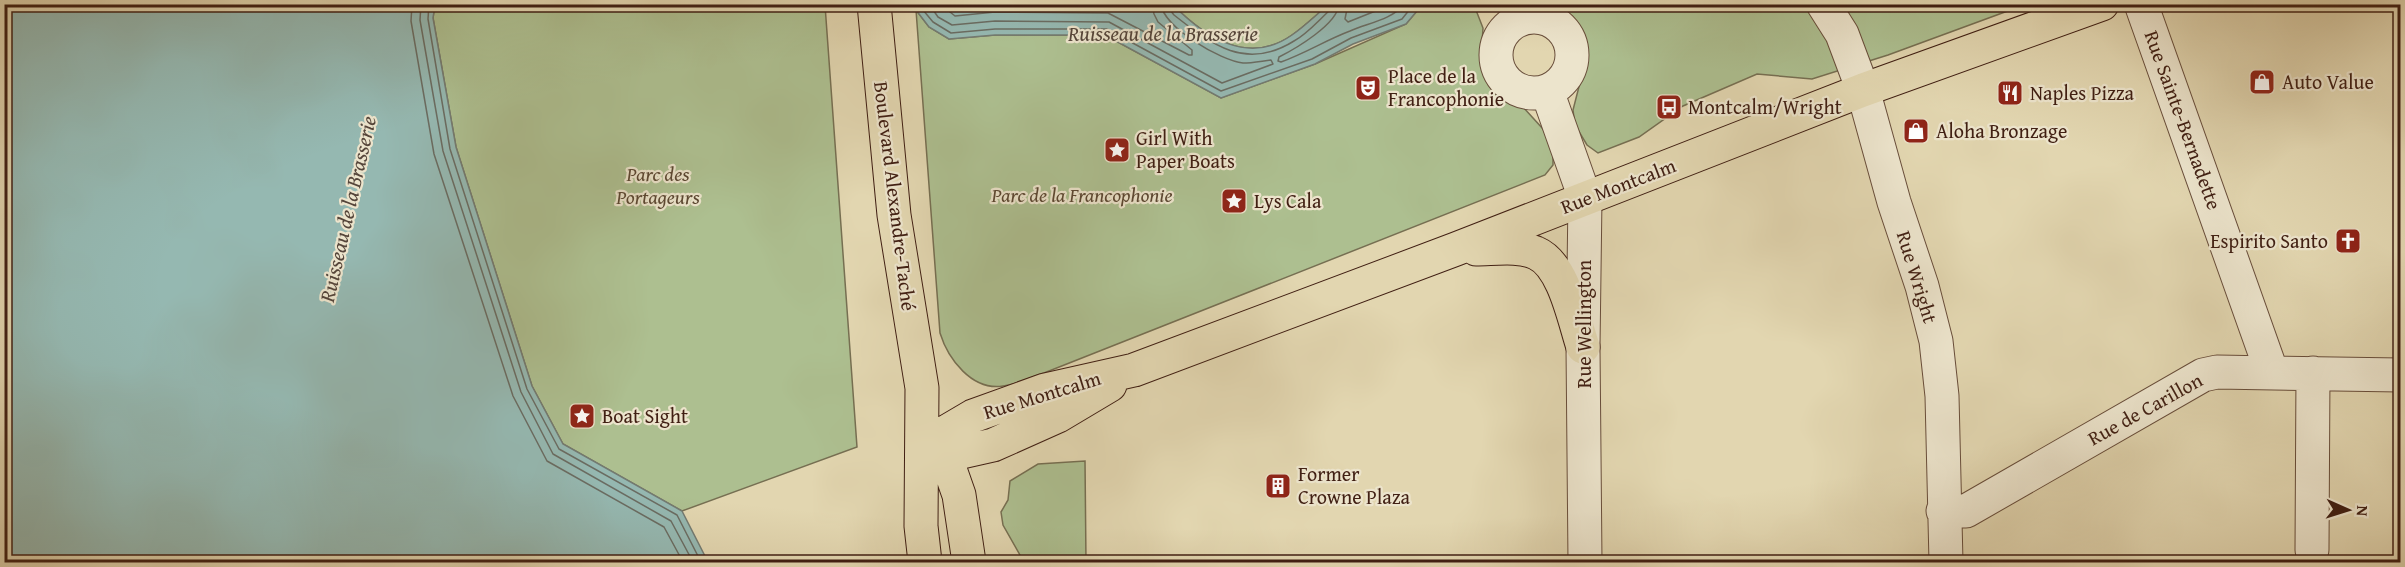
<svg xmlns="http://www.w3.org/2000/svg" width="2405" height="567" font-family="'Gentium Book Plus',serif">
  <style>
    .green { fill: #adbf90; stroke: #766f52; stroke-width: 1.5 }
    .water { fill: #95b8b1; stroke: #737b72; stroke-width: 1.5 }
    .pier { fill: #e2d6b0 }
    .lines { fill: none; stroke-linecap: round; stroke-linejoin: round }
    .shore { stroke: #6a6c62; stroke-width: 1.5 }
    .minor-casing { stroke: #684d3a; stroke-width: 35 }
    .major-casing { stroke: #401f13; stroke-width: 35 }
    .minor { stroke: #ece4cc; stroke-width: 33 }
    .major { stroke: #e2d6b0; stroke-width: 33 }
    .labels { text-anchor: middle; stroke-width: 4.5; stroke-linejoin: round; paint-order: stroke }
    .poi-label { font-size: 20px; fill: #401f13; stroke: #ece4cc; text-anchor: start }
    .street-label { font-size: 20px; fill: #401f13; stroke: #ece4cc }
    .park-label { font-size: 20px; font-style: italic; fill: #5b4732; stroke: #ece4cc }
    .water-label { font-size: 21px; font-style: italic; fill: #55453a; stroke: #ece4cc }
  </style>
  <rect width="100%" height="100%" fill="#e2d6b0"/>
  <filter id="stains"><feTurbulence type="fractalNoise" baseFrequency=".00333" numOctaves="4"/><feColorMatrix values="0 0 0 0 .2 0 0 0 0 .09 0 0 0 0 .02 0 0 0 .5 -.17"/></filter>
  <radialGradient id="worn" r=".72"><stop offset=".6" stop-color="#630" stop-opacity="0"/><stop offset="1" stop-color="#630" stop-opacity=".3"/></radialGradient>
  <path class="green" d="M435,5H825L857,447L682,511L563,444L532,386L456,147L433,18Z
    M1173,5H1328C1316,15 1305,26 1292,35C1248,66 1205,37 1173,5Z
    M1422,5H1474L1483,28L1481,61L1490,80L1523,107L1543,129L1553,151V165L1545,175L1044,373C1031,377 1017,384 1003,386C972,391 948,359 940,333L916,10L929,27L949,39L995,35H1105L1221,98L1315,64L1406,24Z
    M1551,5H2024L1888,55L1812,79L1757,74L1683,106L1639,137L1598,153L1587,145L1575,125L1573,110L1584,67L1566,13Z
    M1085,461L1086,562H1024L1003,525L1001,512L1008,500L1010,481L1038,464Z"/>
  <path class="water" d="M4,5H435L433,18L456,147L532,386L563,444L682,511L708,562H5Z
    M766,5H1173C1205,37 1248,66 1292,35C1305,26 1316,15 1328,5H1422L1406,24L1353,44L1315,64L1221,98L1105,35H995L949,39L929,27L916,10H785Z"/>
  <path class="pier" d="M841,5H905V13H842Z"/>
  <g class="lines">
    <path class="shore" d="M412,4L411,21L434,154L513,396L547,461L664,527L683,562
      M421,4L420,20L443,151L521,392L553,454L671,521L693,562
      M429,4L428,19L450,149L527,389L559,449L677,515L701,562
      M918,4L933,22L951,33L995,29H1107L1221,91L1312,59L1351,38L1402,19L1414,4
      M929,4L938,17L952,25L995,21L1109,22L1222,83L1273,64L1271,60C1262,61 1252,63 1243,63C1221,61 1163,27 1161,4
      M940,4L955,16L995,12L1108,13L1189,55H1192V50L1158,22L1154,14L1152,4
      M1169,4L1170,10L1174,15C1212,45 1246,71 1294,41C1307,34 1318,21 1329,11L1331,4
      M1339,4C1338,24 1295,49 1279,57L1278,61L1281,62C1306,53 1326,40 1350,31C1368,23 1392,20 1404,4
      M1348,4L1345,19L1348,22L1393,4"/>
    <g class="minor-casing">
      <path id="minor" d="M1823,4L1842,34L1863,90L1894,202L1922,286L1936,341L1942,396L1946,562
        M2141,4L2272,373
        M1496 55a38 38 0 1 1 76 0a38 38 0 1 1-76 0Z
        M1547,91L1585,198L1583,347L1585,562
        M1943,511H1966L2203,375L2217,372L2400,375
        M2312,550L2313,373"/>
    </g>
    <g class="major-casing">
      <path id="major" d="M874,4L894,215L922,388L921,526L925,562
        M1476,249C1494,249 1519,245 1536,253C1564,265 1574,320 1583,347
        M938,435L959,495L969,562
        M922,446L973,416L1045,390L1134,370L1456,249L1863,90L2102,4
        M922,461L993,445L1058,416L1110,385"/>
    </g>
    <use href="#minor" class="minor"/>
    <use href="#major" class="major"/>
  </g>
  <defs>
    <g id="shop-square" transform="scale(1.35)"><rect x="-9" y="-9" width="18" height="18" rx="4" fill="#8f2418" stroke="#ece4cc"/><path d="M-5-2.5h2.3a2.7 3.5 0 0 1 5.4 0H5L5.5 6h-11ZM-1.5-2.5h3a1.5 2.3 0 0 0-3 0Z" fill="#fff"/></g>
    <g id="theatre-square" transform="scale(1.35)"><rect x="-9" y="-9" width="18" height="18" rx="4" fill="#8f2418" stroke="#ece4cc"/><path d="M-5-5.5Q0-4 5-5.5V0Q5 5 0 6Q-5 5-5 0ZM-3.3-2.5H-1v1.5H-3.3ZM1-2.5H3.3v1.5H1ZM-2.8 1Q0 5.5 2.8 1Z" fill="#fff"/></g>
    <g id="restaurant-square" transform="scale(1.35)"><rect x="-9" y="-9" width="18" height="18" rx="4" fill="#8f2418" stroke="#ece4cc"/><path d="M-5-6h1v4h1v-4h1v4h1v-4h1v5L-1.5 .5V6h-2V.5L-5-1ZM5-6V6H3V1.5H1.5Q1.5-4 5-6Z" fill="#fff"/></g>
    <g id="bus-square" transform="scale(1.35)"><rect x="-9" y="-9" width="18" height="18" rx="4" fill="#8f2418" stroke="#ece4cc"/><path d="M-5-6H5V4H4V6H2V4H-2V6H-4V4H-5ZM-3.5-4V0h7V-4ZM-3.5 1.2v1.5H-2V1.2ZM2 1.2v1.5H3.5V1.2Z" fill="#fff"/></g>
    <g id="sight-square" transform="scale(1.35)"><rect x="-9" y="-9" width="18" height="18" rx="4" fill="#8f2418" stroke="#ece4cc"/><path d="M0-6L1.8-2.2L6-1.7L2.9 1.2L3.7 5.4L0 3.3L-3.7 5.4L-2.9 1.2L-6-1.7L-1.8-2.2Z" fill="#fff"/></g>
    <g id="church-square" transform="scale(1.35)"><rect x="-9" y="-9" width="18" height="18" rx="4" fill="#8f2418" stroke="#ece4cc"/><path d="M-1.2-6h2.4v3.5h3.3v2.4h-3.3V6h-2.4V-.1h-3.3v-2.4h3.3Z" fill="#fff"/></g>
    <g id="building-square" transform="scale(1.35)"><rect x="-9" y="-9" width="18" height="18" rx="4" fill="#8f2418" stroke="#ece4cc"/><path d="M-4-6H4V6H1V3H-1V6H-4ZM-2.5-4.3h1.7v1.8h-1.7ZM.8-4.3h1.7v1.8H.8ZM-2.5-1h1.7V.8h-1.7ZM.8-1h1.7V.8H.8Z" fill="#fff"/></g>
  </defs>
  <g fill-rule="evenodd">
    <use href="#shop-square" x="2262" y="82"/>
    <use href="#theatre-square" x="1368" y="88"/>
    <use href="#restaurant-square" x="2010" y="93"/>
    <use href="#bus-square" x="1669" y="107"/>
    <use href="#shop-square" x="1916" y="131"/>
    <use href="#sight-square" x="1117" y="150"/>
    <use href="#sight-square" x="1234" y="201"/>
    <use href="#church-square" x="2348" y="241"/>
    <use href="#sight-square" x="582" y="416"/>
    <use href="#building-square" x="1278" y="486"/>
  </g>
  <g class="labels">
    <g class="poi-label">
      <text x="1388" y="83">Place de la<tspan x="1388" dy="23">Francophonie</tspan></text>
      <text x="2282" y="89">Auto Value</text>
      <text x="2030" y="100">Naples Pizza</text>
      <text x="1688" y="114">Montcalm/Wright</text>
      <text x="1936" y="138">Aloha Bronzage</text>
      <text x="1136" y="145">Girl With<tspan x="1136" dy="23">Paper Boats</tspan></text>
      <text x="1254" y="208">Lys Cala</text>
      <text x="2328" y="248" text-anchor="end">Espirito Santo</text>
      <text x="602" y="423">Boat Sight</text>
      <text x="1298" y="481">Former<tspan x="1298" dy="23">Crowne Plaza</tspan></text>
    </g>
    <g class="street-label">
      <text transform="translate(2183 120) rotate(70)" y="7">Rue Sainte-Bernadette</text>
      <text transform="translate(1618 186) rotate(-21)" y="7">Rue Montcalm</text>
      <text transform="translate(895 196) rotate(83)" y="7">Boulevard Alexandre-Taché</text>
      <text transform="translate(1917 277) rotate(73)" y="7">Rue Wright</text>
      <text transform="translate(1584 324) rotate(-90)" y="7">Rue Wellington</text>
      <text transform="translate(1042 395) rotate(-17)" y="7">Rue Montcalm</text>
      <text transform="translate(2145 409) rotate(-29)" y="7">Rue de Carillon</text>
    </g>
    <g class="park-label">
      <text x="658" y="181">Parc des<tspan x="658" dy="23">Portageurs</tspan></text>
      <text x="1082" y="202">Parc de la Francophonie</text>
    </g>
    <g class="water-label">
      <text x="1163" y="41">Ruisseau de la Brasserie</text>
      <text transform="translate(348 209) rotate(-77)" y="7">Ruisseau de la Brasserie</text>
    </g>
  </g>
  <rect width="2405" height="567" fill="none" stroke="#e2d6b0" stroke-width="24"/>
  <rect x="6" y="6" width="2393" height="555" fill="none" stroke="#401f13" stroke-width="3"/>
  <rect x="12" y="12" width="2381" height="543" fill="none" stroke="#401f13" stroke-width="1.5"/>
  <g transform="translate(2348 510) rotate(93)" stroke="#ece4cc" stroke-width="4.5" paint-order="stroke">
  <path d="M0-4.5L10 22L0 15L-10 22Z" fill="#401f13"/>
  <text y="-9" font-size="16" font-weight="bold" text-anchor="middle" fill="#401f13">N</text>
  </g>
  <rect width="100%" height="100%" filter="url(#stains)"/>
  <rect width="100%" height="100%" fill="url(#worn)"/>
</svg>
